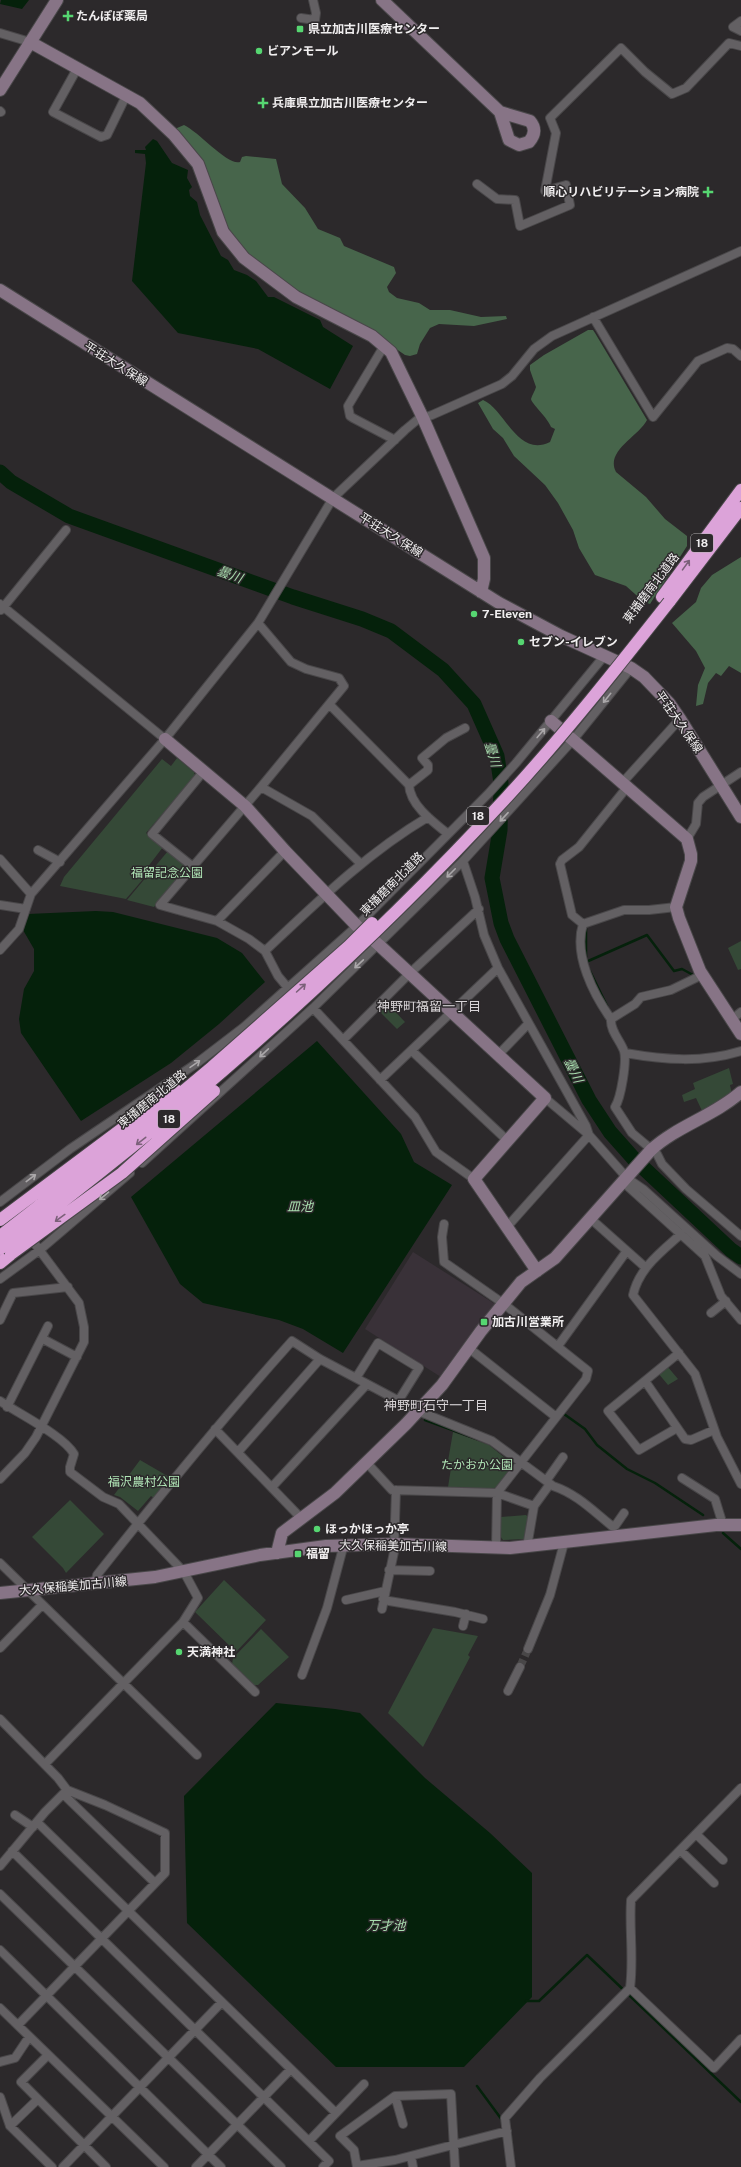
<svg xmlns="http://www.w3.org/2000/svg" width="741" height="2167" font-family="'Public Sans','Noto Sans JP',sans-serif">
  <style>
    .built { fill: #393138 }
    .green { fill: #354937 }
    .forest { fill: #47654b }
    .water { fill: #05210b }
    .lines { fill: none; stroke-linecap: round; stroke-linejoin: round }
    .stream { stroke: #05210b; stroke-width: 2.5 }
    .river { stroke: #05210b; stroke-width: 15 }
    .street-tunnel { stroke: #494748; stroke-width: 8; stroke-dasharray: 8 4; stroke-linecap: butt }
    .street-casing { stroke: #494749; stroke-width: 10 }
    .secondary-casing { stroke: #494749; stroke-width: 14 }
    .highway-casing { stroke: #494749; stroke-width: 14 }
    .street { stroke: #636063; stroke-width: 8 }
    .secondary { stroke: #877486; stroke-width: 12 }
    .highway { stroke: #dca3d9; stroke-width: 12 }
    .highway-bridge-casing { stroke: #494749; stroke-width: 14; stroke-linecap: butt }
    .highway-bridge { stroke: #dca3d9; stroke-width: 12 }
    .oneway { stroke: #7b6079 }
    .oneway2 { stroke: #aaa7a9 }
    .poi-dot { fill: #56d671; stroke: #2c292b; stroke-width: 1.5 }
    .labels { text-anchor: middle; stroke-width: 3; stroke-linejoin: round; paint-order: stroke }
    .shield { fill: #2c292b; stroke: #b5b3b4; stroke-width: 1 }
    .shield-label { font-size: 11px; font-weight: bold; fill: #f0eeef }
    .poi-label { font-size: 12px; font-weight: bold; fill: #f0eeef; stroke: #2c292b; text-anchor: start }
    .street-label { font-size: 12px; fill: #f0eeef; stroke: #2c292b }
    .park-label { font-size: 12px; fill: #b0e5b6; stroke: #2c292b }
    .water-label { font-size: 13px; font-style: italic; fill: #a9deaf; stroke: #2c292b }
    .neighbourhood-label { font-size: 13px; fill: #d8d4d7; stroke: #2c292b }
  </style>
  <rect width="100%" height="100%" fill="#2c292b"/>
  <path class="built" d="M413,1252L495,1304L463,1352L441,1377L365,1329Z"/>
  <path class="green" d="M177,758L194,772L195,776L146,833L163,847L147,868L150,871L126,899L60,886L64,877L162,759L171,766Z
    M168,851L185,865L186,869L154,907L127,900Z
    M741,941V969L738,970L728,948Z
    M386,1002L405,1022L397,1029L378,1010Z
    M729,1068L733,1084L730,1085L732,1095L703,1113L696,1098L684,1102L682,1095L695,1089L693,1083Z
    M667,1366L678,1379L668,1385L658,1373Z
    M453,1432L489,1445L515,1466L497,1487L492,1489L448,1487L452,1462L448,1461Z
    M140,1460L171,1478L155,1499L151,1496L138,1511L120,1497L114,1495Z
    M70,1500L104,1534L66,1573L63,1568L32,1537Z
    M526,1515L528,1517L525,1539L503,1540L500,1536L501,1517Z
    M224,1580L266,1620L236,1652L195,1612Z
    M433,1628L478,1636L468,1655L470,1657L423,1747L388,1713Z
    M261,1629L289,1657L258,1685H254L232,1664L233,1658Z"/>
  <path class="forest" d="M184,125C199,132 228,166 240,162L242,157L246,156L276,159L282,184L305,208L318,229L340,238L344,246L394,267L396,273L387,287L389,292L397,298L419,303L430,310H450L481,317L506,316L507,319L474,326L439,324L430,328L420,344L417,354L410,356L405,355L386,342L310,300L255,262L239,245L227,228L176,131L177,128Z
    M588,330H593L595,333L647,420C638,437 605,451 616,472L646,497L665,519L687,536V546L650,604L644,602L626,586L595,575L579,548L573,530L558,503L545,485L514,456L503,438L493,429L478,403L483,400C505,409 517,458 550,442L555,429L551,427C548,418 531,403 531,399C532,395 535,391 536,387L530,370V365L544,355Z
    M741,557V673L729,666L721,676L716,673L708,683L703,704L696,706L698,685L705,668L696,651L672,623L696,602L701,588L712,575Z"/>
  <path class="water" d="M1,0H29L22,9L0,4Z
    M153,139L157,141L172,163L188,170L187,178L192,187L189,190L190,196L197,202L200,215L221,256L228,260L234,270L247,275L256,281L268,297H274L320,320L323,327L353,346L330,389L258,349L178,333L132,281L146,163L145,154L135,153V150H146L145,147Z
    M96,911L113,912L217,938L242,953L265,982L219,1024L171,1063L81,1121L21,1033L19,1019L24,989L34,971V949L23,930L28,914Z
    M317,1041L401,1134L414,1162L452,1185L343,1353L303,1329L279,1320L203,1303L180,1284L131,1197Z
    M276,1703L335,1709L360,1713L425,1778L490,1833L532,1873V1997L464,2067H336L187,1923L184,1796Z"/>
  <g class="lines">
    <path class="stream" d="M586,929V958
      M586,962L647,935L674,971L682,969L695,976
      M588,967L607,1006
      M564,1414L585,1429L597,1445L627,1469L655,1483L703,1515
      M425,1420L477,1439
      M723,1533L741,1549
      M526,2001H539L587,1955L741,2102
      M477,2086L502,2120"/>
    <path class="river" d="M0,472L11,482L69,516L293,597L362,619L391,631L443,670L474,704L497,756L501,783L500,830L492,878L501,923L507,939L589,1100L610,1132L634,1159L731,1250L741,1257"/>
    <path class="street-tunnel" d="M520,1667L528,1649"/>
    <g class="street-casing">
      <path id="street" d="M301,18L315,20L316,13L313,0
        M741,21L733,27L741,31
        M0,33L30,42
        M78,67L53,112L101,137L107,135L127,94
        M0,111L1,112
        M477,184L497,199L515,200L520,226L570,205L566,185L545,191L556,133L550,118L621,48L645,72L672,94L686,88L729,43L741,46
        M593,317L653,417L698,361L727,348L733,349L741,356
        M384,346L348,406L350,416L353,418L395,440
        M0,604L165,739
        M1,610L66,530
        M258,623L291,662L306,669L339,678L344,686L261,787L160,905L217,921L249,939L265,951L278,976L288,988
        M329,704L409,785C410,805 433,822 448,834
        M623,782L680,719
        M409,785L428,770V765L422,758L446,738L465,728
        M628,786L579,847L562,860L560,864L572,915L583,924C573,955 594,995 611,1019C610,1031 620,1040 624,1051C627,1061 621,1098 615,1107L632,1133L657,1154L662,1164L686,1189L741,1236
        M261,787L312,816L361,864
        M687,839L696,824L698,803L703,797L741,772
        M38,850L60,862
        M0,859L31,894
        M463,861L475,897L484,935L498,968L586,1126L589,1135
        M192,866L152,834L203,772
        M0,905L26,909
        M217,921L285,851
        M583,924L624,910H649L676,907
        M0,950L19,929L31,894L165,739L258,623L333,498L405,430L417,420L432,415L502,384L512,376L534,349L552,336L741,251
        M265,951C316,903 367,853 428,817
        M313,1008L415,1117L436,1152L474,1179
        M611,1019L635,1004L641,997L671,990L702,975
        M731,1020L741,1012
        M343,1040L409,974L479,909
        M412,1051L508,1141
        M625,1053C665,1060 702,1063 741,1051
        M499,1054L528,1024
        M380,1080L498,968
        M545,1098L589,1135L627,1178L643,1189L717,1256L741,1274
        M142,1163L313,1008L463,861L573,740L631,668
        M623,1182L705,1256L721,1296L741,1320
        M0,1202L70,1149L197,1063L244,1027L357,926L489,793L516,763L605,655
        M591,1219L645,1267
        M444,1224L442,1237L444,1262L504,1304L588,1371L586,1379L497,1493L496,1549
        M507,1227L589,1135
        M681,1234C661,1252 639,1268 633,1295L695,1374L717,1437L741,1484
        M0,1279L41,1249L130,1173
        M711,1313L726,1301
        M0,1320L13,1293L68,1287
        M43,1339L77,1357
        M558,1346L626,1252
        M470,1349L556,1417
        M356,1378L378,1343L419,1368L399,1400
        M645,1381L685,1439L691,1440L714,1430
        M0,1401C19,1414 64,1436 74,1454L70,1467V1472L103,1497L119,1504L184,1572L198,1598L183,1622L45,1764
        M7,1407L48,1326
        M677,1428L639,1450L608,1411L679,1353
        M215,1429L301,1518
        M238,1452L320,1359
        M367,1463L392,1490L497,1493L534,1506
        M682,1478L715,1499L723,1525
        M0,1479L25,1453L36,1437L84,1342V1327L79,1303L29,1236
        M546,1481L563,1457
        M272,1487L367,1384
        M527,1547L534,1506L550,1484
        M0,1563L197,1755
        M389,1570L430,1571
        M95,1584L97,1575C160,1495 224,1417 292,1341L320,1359L418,1411L492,1441L553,1486C577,1494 593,1511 612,1526H615L624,1513
        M383,1599L389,1601L455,1612L483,1619
        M346,1600L385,1591
        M382,1609L394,1552L396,1490
        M183,1622L255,1692
        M463,1626L466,1614
        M0,1648L42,1605
        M528,1649L550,1595L564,1543
        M302,1675L327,1608L344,1544
        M508,1691L520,1667
        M0,1719L58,1778L67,1790L105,1805L165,1833V1873L18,2025
        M63,1794L155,1883
        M15,1815L33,1827
        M37,1822L336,2113
        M696,1834L723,1860
        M680,1850L714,1883
        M12,1851L329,2161L323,2167
        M0,1866L45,1812L66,1791
        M0,1894L281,2167
        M0,1950L221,2167
        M630,1988L714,2068L741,2039
        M0,2008L164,2167
        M48,2055L21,2082L106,2167
        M0,2062L15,2058L29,2037
        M395,2096L403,2124
        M0,2097L10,2126L52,2167
        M10,2126L38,2099
        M309,2141L364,2084
        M411,2156L413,2167
        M357,2166L395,2160L507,2131
        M63,2167L221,2003
        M196,2167L290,2070
        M357,2167L354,2150L340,2136L395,2096L451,2094L455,2167
        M511,2167L505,2118L540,2078L630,1988C634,1958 629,1929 631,1900L741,1788"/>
    </g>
    <g class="secondary-casing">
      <path id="secondary" d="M382,0L500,112L509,140L519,145L529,142C535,135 536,128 530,121L500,112
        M30,42L140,103L174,135L198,164L223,232L244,258L296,297L372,336L391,352L423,418L484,558V579L481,592
        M0,90L57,0
        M0,290L499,603L561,636L631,668L644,677L669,703L680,719L741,817
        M551,721L687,839L691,854V861L676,907L679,918L700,971L741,1034
        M165,739L245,806L285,851L357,926L379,945L545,1098L474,1179L537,1271
        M277,1553L282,1533L335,1493L406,1424L442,1385L481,1331L521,1282L555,1258L651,1150C677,1126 714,1116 741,1092
        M0,1593L155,1577L260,1555L326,1546L394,1544L510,1548L716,1525H741"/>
    </g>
    <g class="highway-casing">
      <path id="highway" d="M662,597L741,490
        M669,602L741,508
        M0,1263L11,1254"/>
    </g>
    <use href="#street" class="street"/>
    <use href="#secondary" class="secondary"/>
    <use href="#highway" class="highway"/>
    <g class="highway-bridge-casing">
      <path id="highway-bridge" d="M0,1220L175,1089
        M0,1236L138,1129L212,1067L349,946L372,923
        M0,1249C183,1113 352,965 507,797C564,735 617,668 669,602
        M11,1254L122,1173L214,1091"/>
    </g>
    <use href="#highway-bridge" class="highway-bridge"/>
  </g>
  <defs><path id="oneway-shaft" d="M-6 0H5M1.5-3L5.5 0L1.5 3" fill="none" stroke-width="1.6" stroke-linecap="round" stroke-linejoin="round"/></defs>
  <g class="oneway">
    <use href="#oneway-shaft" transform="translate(686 565) rotate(-54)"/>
    <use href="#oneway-shaft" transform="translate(301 988) rotate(-42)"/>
    <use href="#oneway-shaft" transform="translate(141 1141) rotate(142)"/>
    <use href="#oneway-shaft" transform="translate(60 1218) rotate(144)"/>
  </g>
  <g class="oneway2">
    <use href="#oneway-shaft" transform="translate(607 698) rotate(129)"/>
    <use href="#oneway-shaft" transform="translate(541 733) rotate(-50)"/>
    <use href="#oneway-shaft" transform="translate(504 817) rotate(133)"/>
    <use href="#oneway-shaft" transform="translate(451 873) rotate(135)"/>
    <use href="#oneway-shaft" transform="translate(359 964) rotate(137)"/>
    <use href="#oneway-shaft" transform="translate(264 1053) rotate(137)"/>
    <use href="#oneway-shaft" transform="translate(195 1064) rotate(-35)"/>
    <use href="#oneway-shaft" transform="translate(31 1178) rotate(-37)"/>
    <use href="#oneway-shaft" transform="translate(104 1196) rotate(140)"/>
  </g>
  <g class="poi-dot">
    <path d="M66 10h4v4h4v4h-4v4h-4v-4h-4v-4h4z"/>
    <rect x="296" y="25" width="8" height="8" rx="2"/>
    <circle cx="259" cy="51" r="4"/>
    <path d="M261 97h4v4h4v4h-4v4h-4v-4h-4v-4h4z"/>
    <path d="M706 186h4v4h4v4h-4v4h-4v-4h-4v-4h4z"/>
    <circle cx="474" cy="614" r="4"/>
    <circle cx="521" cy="642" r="4"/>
    <rect x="480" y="1318" width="8" height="8" rx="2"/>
    <circle cx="317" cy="1529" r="4"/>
    <rect x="294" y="1550" width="8" height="8" rx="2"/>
    <circle cx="179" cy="1652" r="4"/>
  </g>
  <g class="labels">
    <g class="shield">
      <rect x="691" y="534" width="22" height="18" rx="3"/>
      <rect x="467" y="807" width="22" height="18" rx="3"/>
      <rect x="158" y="1110" width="22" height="18" rx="3"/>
    </g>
    <g class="shield-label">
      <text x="702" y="547">18</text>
      <text x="478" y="820">18</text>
      <text x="169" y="1123">18</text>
    </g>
    <g class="poi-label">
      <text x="76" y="20">たんぽぽ薬局</text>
      <text x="308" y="33">県立加古川医療センター</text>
      <text x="267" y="55">ビアンモール</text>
      <text x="272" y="107">兵庫県立加古川医療センター</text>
      <text x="699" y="196" text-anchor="end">順心リハビリテーション病院</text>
      <text x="482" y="618">7-Eleven</text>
      <text x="529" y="646">セブン-イレブン</text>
      <text x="492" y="1326">加古川営業所</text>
      <text x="325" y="1533">ほっかほっか亭</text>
      <text x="306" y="1558">福留</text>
      <text x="187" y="1656">天満神社</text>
    </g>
    <g class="street-label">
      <text transform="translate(116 364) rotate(32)" y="4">平荘大久保線</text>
      <text transform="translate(391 535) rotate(32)" y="4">平荘大久保線</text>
      <text transform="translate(651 588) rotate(-53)" y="4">東播磨南北道路</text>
      <text transform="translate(679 722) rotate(55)" y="4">平荘大久保線</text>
      <text transform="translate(392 884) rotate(-45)" y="4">東播磨南北道路</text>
      <text transform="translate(152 1099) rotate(-39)" y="4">東播磨南北道路</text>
      <text transform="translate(393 1546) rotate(1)" y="4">大久保稲美加古川線</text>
      <text transform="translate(73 1586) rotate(-5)" y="4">大久保稲美加古川線</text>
    </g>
    <g class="park-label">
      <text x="167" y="877">福留記念公園</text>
      <text x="477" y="1469">たかおか公園</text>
      <text x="144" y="1486">福沢農村公園</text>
    </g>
    <g class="water-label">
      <text transform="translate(230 574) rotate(20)" y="5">曇川</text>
      <text transform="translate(493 754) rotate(73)" y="5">曇川</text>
      <text transform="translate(574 1070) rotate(64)" y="5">曇川</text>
      <text x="300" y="1211">皿池</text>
      <text x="386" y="1930">万才池</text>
    </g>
    <g class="neighbourhood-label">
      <text x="429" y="1011">神野町福留一丁目</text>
      <text x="436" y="1410">神野町石守一丁目</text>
    </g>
  </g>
</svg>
